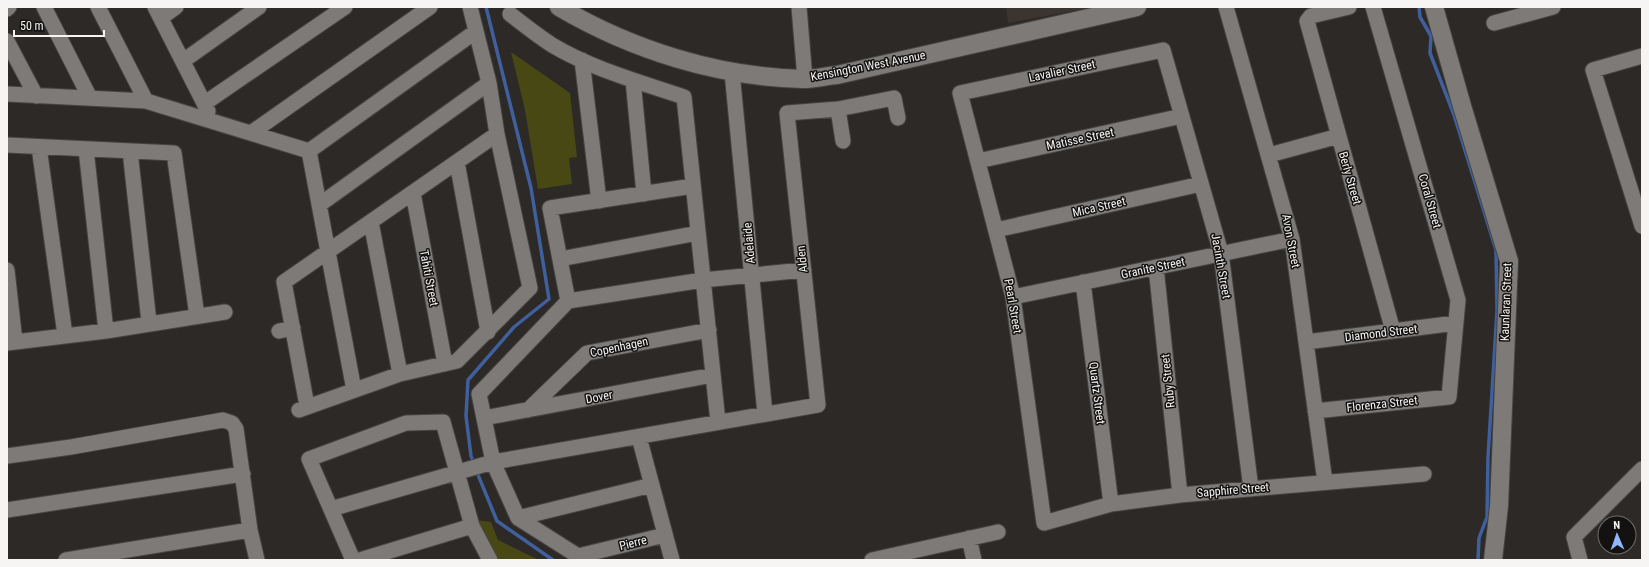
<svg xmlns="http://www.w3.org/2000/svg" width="1649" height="567" font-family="'Roboto Condensed',sans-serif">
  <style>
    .built { fill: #3c342f }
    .green { fill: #484814 }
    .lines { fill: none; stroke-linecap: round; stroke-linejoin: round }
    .stream { stroke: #3f609d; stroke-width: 3.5 }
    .minor-casing { stroke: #464442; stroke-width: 17 }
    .tertiary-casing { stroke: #464442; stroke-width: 20 }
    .minor { stroke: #7d7a78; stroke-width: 15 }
    .tertiary { stroke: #7d7a78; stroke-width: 18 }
    .labels { text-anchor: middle; stroke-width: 3; stroke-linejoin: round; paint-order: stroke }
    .street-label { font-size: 12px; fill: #f6f5f3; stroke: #131211 }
  </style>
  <rect width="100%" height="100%" fill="#2c2927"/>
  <path class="built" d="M1006,7H1094L1008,23Z"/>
  <path class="green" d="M511,52L570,93L577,157L569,158L572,184L538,189L525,110Z
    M476,520L491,522L498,540L539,560H498L482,535Z"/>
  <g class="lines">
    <path class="stream" d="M1419,7L1420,17L1431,36L1430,53L1454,115L1496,250L1497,310L1488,457L1487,517L1479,538L1478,560
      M474,464L471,456L466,416L468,380L514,327L549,299L531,188L486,7
      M476,470L497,521L553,560"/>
    <g class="minor-casing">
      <path id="minor" d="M44,7L90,98
        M98,7L146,101
        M155,7L208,111
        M799,7L805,79
        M1226,7L1292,239L1325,482
        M1349,7L1311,16L1307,21L1393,331
        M7,9L9,7
        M510,14C524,25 538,36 552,45C592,69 640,82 684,97L718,422
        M161,18L176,7
        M1494,23L1553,7
        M7,41L36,96
        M1642,56L1593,70L1642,226
        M582,60L599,201
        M183,61L259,7
        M732,72L765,414
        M633,80L644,194
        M7,94L146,101L309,151
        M205,103L345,7
        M838,109L843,141
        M251,133L430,7
        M7,145L174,153L197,316
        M39,147L65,335
        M86,149L106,331
        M130,151L149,322
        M309,151L354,390
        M309,151L475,32
        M1269,155L1339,136
        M978,161L1182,116
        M457,162L488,332
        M413,193L445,364
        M319,205L489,83
        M371,222L400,374
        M996,230L1201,184
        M560,259L698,233
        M1156,267L1180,495
        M7,270L15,342
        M1083,282L1111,504
        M1013,297L1292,239
        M568,301L550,208L693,186
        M279,331L293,328
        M1306,342L1456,323
        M7,343L106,331L225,312
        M307,406L284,282L497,134
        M299,410L400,374L457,361L530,288L497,134L489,83L470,7
        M528,410L587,353L709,330
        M1315,411L1449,397L1458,300L1373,7
        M484,418L713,375
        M639,437L672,560
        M7,456L71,447L223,420L232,423L236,429L250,530L257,560
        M1251,489L1221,253L1163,50L960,93L1013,297L1044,523L1111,504L1180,495L1424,474
        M331,509L493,462L818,405L787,113L838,109L894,98L898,118
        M7,510L243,474
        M518,518L652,485
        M969,538L974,560
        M578,556L665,535
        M66,560L250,530
        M353,560L309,459L406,423L443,422L472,526L490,560
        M360,560L472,526
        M579,560L578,556L518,518L493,462L479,394L568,301L703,280L804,270
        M872,560L998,532
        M1580,560L1574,537L1642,469"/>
    </g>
    <g class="tertiary-casing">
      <path id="tertiary" d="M559,7C632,50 718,77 803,79C814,79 826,76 837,75L1137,7
        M1434,7L1462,106L1509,261L1499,506L1493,560"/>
    </g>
    <use href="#minor" class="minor"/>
    <use href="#tertiary" class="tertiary"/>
  </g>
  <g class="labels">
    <g class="street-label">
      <text transform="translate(868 66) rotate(-11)" y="4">Kensington West Avenue</text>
      <text transform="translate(1062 71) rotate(-12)" y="4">Lavalier Street</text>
      <text transform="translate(1080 139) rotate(-12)" y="4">Matisse Street</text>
      <text transform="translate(1350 178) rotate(74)" y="4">Berly Street</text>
      <text transform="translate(1430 201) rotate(74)" y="4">Coral Street</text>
      <text transform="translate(1099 207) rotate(-13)" y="4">Mica Street</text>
      <text transform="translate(1291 241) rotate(79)" y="4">Avon Street</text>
      <text transform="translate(749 243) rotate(-95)" y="4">Adelaide</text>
      <text transform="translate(802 259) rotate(-96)" y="4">Alden</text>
      <text transform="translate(1221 266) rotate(80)" y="4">Jacinth Street</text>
      <text transform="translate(1153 268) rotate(-12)" y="4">Granite Street</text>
      <text transform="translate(429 278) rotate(79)" y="4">Tahiti Street</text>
      <text transform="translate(1506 302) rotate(-88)" y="4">Kaunlaran Street</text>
      <text transform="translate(1013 306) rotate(80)" y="4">Pearl Street</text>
      <text transform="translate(1381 333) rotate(-7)" y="4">Diamond Street</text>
      <text transform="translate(619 347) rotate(-12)" y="4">Copenhagen</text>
      <text transform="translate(1168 381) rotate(-96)" y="4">Ruby Street</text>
      <text transform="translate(1097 393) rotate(83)" y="4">Quartz Street</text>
      <text transform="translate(599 397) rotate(-11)" y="4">Dover</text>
      <text transform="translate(1382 404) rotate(-6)" y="4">Florenza Street</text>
      <text transform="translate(1233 490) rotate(-5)" y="4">Sapphire Street</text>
      <text transform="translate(633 543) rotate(-14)" y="4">Pierre</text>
    </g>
  </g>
  <rect width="1649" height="567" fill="none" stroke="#f6f5f3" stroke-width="16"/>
  <g transform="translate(1617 535) rotate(358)"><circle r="19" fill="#131211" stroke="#6e6d6b"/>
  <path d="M0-3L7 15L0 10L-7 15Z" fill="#93b7fd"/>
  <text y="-6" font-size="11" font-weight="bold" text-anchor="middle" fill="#f6f5f3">N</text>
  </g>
  <path d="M14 30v6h90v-6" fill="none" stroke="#f6f5f3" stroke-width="2"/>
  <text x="20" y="30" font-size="12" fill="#f6f5f3" stroke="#131211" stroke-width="3" paint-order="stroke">50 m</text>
</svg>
